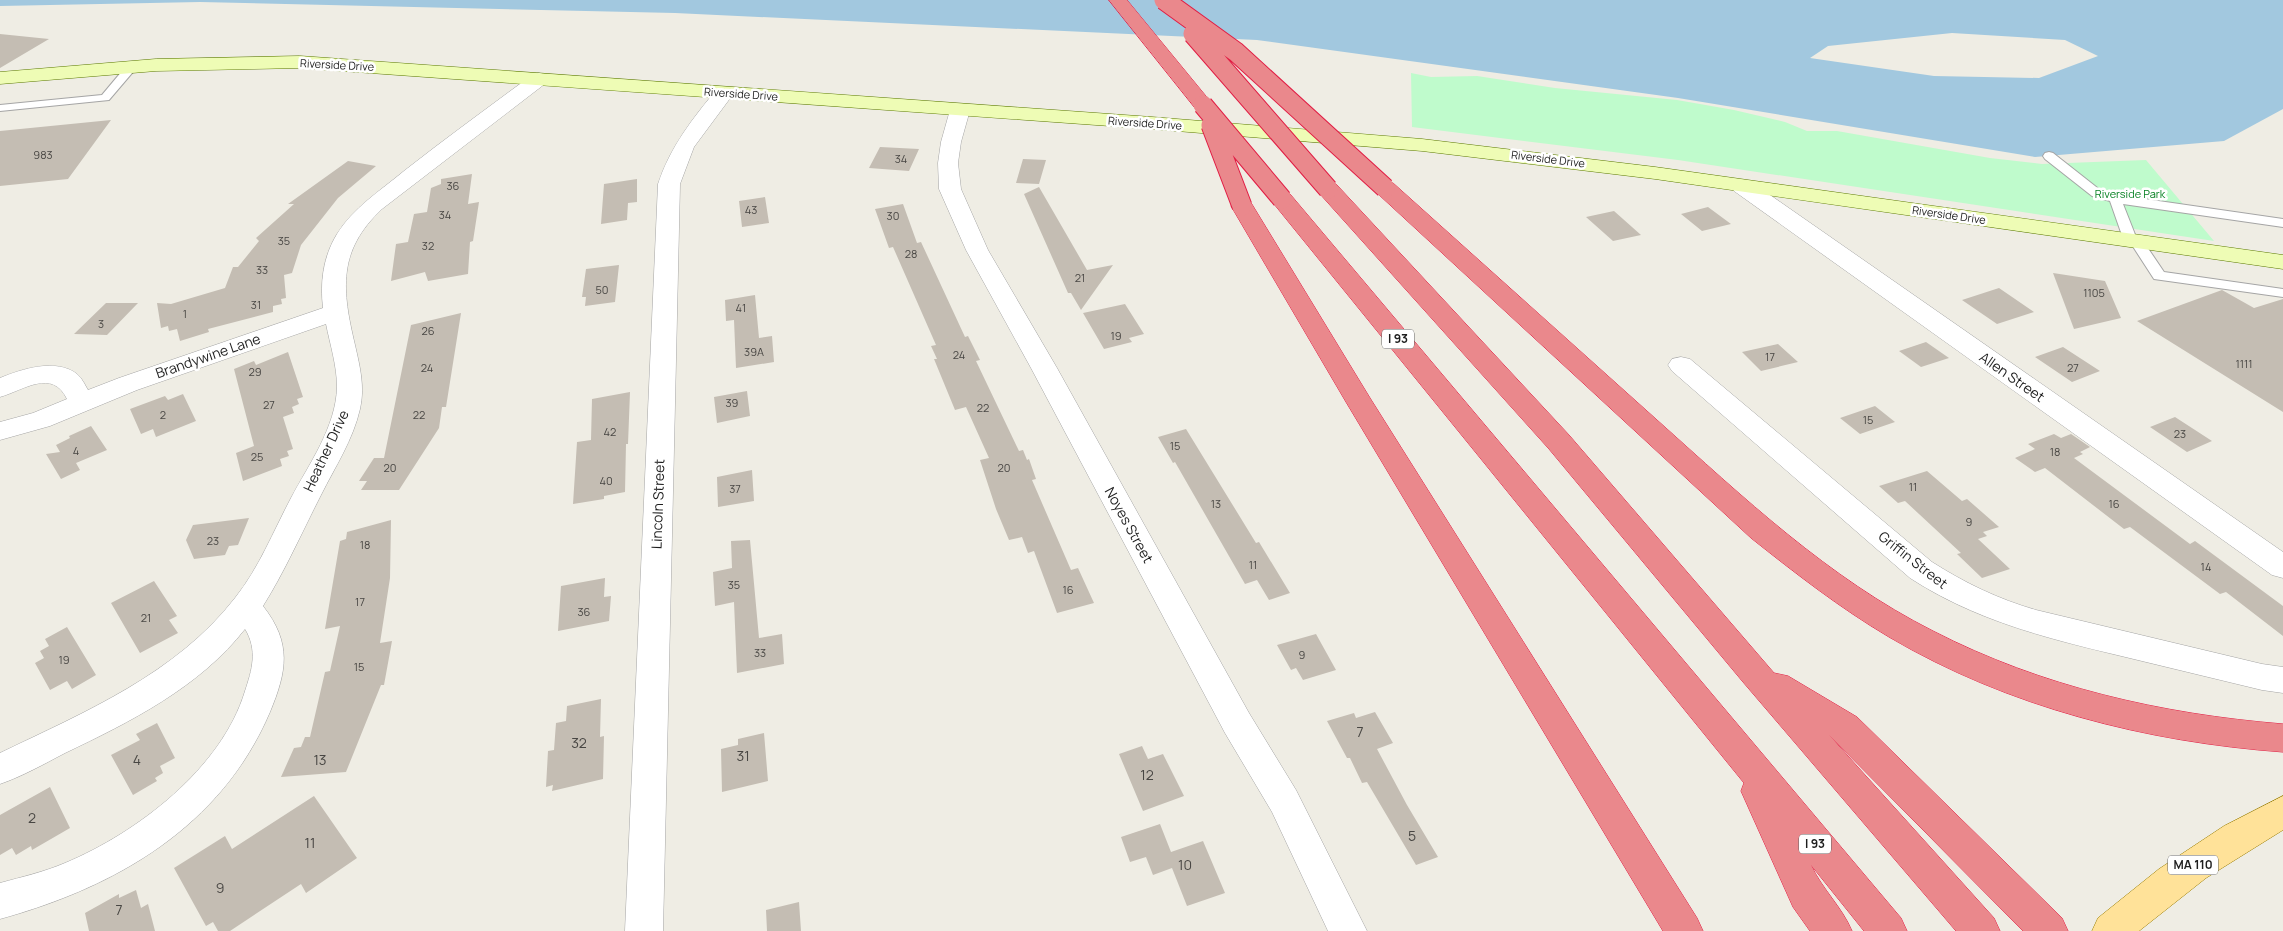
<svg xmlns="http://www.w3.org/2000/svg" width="2283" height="931" font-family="Manrope,sans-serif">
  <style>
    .park { fill: #bffbcc }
    .water { fill: #a2c8df; fill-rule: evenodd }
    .building { fill: #c4bdb3 }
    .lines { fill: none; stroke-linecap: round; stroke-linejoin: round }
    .service-casing { stroke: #a5a5a5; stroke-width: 2 }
    .minor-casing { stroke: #a5a5a5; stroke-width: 1 }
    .secondary-casing { stroke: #5b7901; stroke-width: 1 }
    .primary-casing { stroke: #987c00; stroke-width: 1 }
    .motorway-casing { stroke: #e11d44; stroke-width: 1 }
    .service { fill: #fff; fill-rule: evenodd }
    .minor { fill: #fff; fill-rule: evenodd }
    .secondary { fill: #eefcb5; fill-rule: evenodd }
    .primary { fill: #ffe299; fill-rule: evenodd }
    .motorway { fill: #ea888c; fill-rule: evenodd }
    .motorway-bridge-casing { stroke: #e11d44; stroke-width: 21; stroke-linecap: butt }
    .motorway-bridge { stroke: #ea888c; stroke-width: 19 }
    .labels { text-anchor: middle; stroke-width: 5; stroke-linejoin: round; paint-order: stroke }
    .far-street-label { font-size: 11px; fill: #1e1e1e; stroke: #fff }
    .number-label { font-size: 11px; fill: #484643 }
    .far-park-label { font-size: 11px; fill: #078123; stroke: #fff }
    .shield { fill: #fff; stroke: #626262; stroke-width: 1 }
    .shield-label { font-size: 12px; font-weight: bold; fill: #1e1e1e }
    .street-label { font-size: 14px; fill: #1e1e1e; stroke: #fff }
    .near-number-label { font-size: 14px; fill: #484643 }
  </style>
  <rect width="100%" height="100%" fill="#efede4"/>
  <path class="park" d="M1411,73L1431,77L1477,76L1555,88L1677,100L1734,110L1785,122L1807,131H1837L1990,158L2042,164L2146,160L2214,241L1678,160L1412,127Z"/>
  <path class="water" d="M0,0H2283V109L2224,141L2035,157L1678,98L1257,40L675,13L200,2L0,6ZM1952,33L2065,40L2098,56L2039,78L1934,76L1810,58L1828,46Z"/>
  <path class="building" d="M0,34L49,39L0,68Z
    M111,120L68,179L0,186V131Z
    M880,147L919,149L909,171L869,168Z
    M1023,159L1046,160L1039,184L1016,183Z
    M348,161L376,166L338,198L301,245L292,273L284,275L286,298L281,299L282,304L273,306V312L208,329L209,332L180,341L177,329L169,331L168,326L161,328L157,303L171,304L225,288L233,267H238L259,241L256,238L294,204H288Z
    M472,174L468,204L479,202L473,241L470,242L468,274L428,281L425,272L391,281L396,244L408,242L414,214L427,212L431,188L441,184V179Z
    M637,179V202L628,203L627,220L601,224L604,184Z
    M1039,187L1087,270L1113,265L1081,310L1071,293H1068L1024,194Z
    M765,197L769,223L742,227L739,201Z
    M903,204L917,243L921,242L965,337L968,336L980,360L976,361L1019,451L1023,450L1027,460L1029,459L1036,479L1032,480L1071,570L1078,568L1094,603L1057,613L1034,551L1028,553L1022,537L1009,540L996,509L980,460L989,458L966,407L955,410L934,359H937L931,346L936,345L893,247L889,248L875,209Z
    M1708,207L1731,224L1702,231L1681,214Z
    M1614,211L1641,235L1613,241L1586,217Z
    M619,265L615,302L585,306L586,297H582L586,269Z
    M2053,273L2105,281L2121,318L2074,329Z
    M1999,288L2034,312L1997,324L1962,300Z
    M2222,290L2254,308L2283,299V412L2137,321Z
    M755,295L759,338L772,336L774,362L736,368L734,320L726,321L725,300Z
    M106,303H138L107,335L74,334Z
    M1125,304L1144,334L1129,338L1132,342L1104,349L1083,313Z
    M461,313L446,407H442L439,428L399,490H361L367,481H359L374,458H384L411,325Z
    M1926,342L1949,358L1921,367L1899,351Z
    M1778,344L1798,362L1761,371L1742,352Z
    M2063,347L2100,371L2072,382L2035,357Z
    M288,352L303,397L297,399L299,404L292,407L294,413L283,417L293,449L287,451L289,456L280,459L282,466L243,481L236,453L254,446L234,369L254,361L256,365Z
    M747,391L750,416L717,423L714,397Z
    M630,392L628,444H626L625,492L604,496V499L573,504L577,442L591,440L592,399Z
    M183,394L196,421L156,437L153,429L141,434L130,409L165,396L168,400Z
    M1875,406L1895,422L1860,434L1840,418Z
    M2175,417L2212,441L2187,452L2150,427Z
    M91,426L107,450L76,463L80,470L61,479L46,454L60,452L56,445L70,438L69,436Z
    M1186,429L1256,543L1259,542L1290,593L1269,600L1257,580L1245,584L1175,462L1173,463L1158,437Z
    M2054,434L2061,438L2071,434L2090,447L2080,452L2083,454L2074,458L2190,544L2195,541L2283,606V636L2226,592L2220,594L2130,527L2124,529L2045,468L2035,472L2015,458L2035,449L2028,444Z
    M752,470L754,501L718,507L717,477Z
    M1927,471L1962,501L1967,499L1999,527L1983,532L1987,536L1978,539L2010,569L1982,578L1957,554L1961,553L1905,501L1898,503L1879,486Z
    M249,518L238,545L229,546L225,555L194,559L186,540L193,525Z
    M391,520L390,578L380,643L392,641L384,685H381L346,772L281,777L294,748L301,747L305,737H310L325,672L330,671L340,626L325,629L340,541L346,539L347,532Z
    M750,540L759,638L782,634L784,664L737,673L734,602L715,606L713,572L732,568L731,541Z
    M605,578L604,597L611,596L609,621L558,631L561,586Z
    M154,581L177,616L169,620L178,633L140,653L111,603Z
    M67,627L96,675L72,689L67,681L50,690L35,663L44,658L40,651L49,646L45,639Z
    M1316,634L1336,670L1303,680L1296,668L1291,670L1277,645Z
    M601,699L600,737L604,736L603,779L552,791L553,785L546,787L548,751L554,750L556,723L566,721L567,706Z
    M1375,712L1393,743L1377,749L1407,805L1438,857L1416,865L1367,782L1362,783L1350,758H1347L1327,721L1354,713L1356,718Z
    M157,723L175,758L160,766L163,773L155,778L157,781L133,795L111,755L140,740L136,734Z
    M764,733L768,781L722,792L721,749L738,745V739Z
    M1142,746L1148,759L1163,754L1184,796L1143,811L1119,754Z
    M50,787L70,828L32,850L31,846L16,855L12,848L0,855V815Z
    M314,796L357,858L306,893L301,884L230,931H218L213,922L206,926L174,868L225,836L232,849Z
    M1160,824L1171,852L1203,841L1225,893L1187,906L1172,868L1153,875L1146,857L1130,862L1121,837Z
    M136,890L141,908L148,904L155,931H89L85,913L119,894V898Z
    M799,902L801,931H767L766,910Z"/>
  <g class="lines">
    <g class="service-casing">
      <path id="service" d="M132,63L138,66L109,100L0,111V105L102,95L128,64Z
        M2049,152L2053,153L2100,190L2117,195L2283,219V227L2123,204L2136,237L2141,238L2164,272L2283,289V297L2154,279L2132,245L2126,244L2124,241L2110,201L2092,196L2045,159L2043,156L2045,153Z"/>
    </g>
    <g class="minor-casing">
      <path id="minor" d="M539,73L546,75L548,79L546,83L382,209C337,251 342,290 355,345C360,367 365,387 360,409C353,440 335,467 321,495C302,532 285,571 263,606C292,643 287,671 270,712C221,827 116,887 0,919V883C22,877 44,872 65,863C137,833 222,768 245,691C252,670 258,650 245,629C200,687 130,722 65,753C44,764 23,776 0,784V753C85,712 176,674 235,598C259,568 273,532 291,498C309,464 336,427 337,387C337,366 330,344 326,324L137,390L50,426L0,440V422L33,413L67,399C52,368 24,390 0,397V378C22,369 56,358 77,374C82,378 85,385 88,390L119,378L323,308C320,282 323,257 337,234C353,208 380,191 404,171C446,138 489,107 532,75Z
        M724,87L731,89L734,93L694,147L680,184L663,931H625L658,184C670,147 693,118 717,89Z
        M960,104L967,106L970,110L961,142L958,163L961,189L988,250L1057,368L1249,713L1296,790L1367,931H1328L1272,812L1225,733L1031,368L966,250L939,189L938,163L941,142L950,110L953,106Z
        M1742,180L1750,181L2283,552V578L2272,575L1734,191L1731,186L1734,181Z
        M1681,357L1690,359L1932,562C1965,583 1998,599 2036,610L2262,664L2283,667V693L2262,690C2212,678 2163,666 2113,654C2042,637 1973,619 1910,578L1672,371L1668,365L1672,359Z"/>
    </g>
    <g class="secondary-casing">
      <path id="secondary" d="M300,56L1152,117L1422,139L1655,167L2283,255V269L1655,179L1422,151L1152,129L300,68L156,71L0,84V72L156,59Z"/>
    </g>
    <g class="primary-casing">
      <path id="primary" d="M2283,796V830L2206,878L2139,931H2092L2098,918L2159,869L2224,826Z"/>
    </g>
    <g class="motorway-casing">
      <path id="motorway" d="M1109,0H1127L1210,101L1213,105L1210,109L1203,111L1196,109Z
        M1385,182L1393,183C1481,262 1569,341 1657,420C1743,497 1828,578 1933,631C2042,687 2161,714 2283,724V752C2146,742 2008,707 1889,637C1840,608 1795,573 1751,538L1377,193L1374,188L1377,183Z
        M1328,183L1336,184L1569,435L1774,673L1788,676L1857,717L2062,918L2068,931H2023L1829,735L1994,918L2000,931H1956L1743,682L1549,449L1320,194L1317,189L1320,184Z
        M1282,193L1290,194L1901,918L1907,931H1864L1811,865C1822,889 1842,907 1852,931H1810L1793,907L1741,791L1744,783L1274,204L1271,199L1274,194Z
        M1242,199L1250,201L1253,206L1370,398L1697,918L1703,931H1663L1346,402L1231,206L1234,201Z"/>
    </g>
    <use href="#service" class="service"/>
    <use href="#minor" class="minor"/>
    <use href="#secondary" class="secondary"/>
    <use href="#primary" class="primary"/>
    <use href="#motorway" class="motorway"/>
    <g class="motorway-bridge-casing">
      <path id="motorway-bridge" d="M1164,0L1236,52L1385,188
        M1193,34L1328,189
        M1203,105L1282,199
        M1211,125L1242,206"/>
    </g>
    <use href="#motorway-bridge" class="motorway-bridge"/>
  </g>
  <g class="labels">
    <g class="far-street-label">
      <text transform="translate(337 65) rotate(3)" y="4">Riverside Drive</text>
      <text transform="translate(741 94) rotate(4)" y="4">Riverside Drive</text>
      <text transform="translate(1145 123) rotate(4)" y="4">Riverside Drive</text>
      <text transform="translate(1548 159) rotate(7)" y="4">Riverside Drive</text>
      <text transform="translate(1949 215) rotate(8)" y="4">Riverside Drive</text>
    </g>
    <g class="number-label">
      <text x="43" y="159">983</text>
      <text x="901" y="163">34</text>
      <text x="453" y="190">36</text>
      <text x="751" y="214">43</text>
      <text x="445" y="219">34</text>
      <text x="893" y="220">30</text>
      <text x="284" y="245">35</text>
      <text x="428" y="250">32</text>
      <text x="911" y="258">28</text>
      <text x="262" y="274">33</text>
      <text x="1080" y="282">21</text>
      <text x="602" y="294">50</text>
      <text x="2094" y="297">1105</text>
      <text x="256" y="309">31</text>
      <text x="741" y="312">41</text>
      <text x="185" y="318">1</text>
      <text x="101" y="328">3</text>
      <text x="428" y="335">26</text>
      <text x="1116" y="340">19</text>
      <text x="754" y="356">39A</text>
      <text x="959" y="359">24</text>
      <text x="1770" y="361">17</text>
      <text x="2244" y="368">1111</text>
      <text x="427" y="372">24</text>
      <text x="2073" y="372">27</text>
      <text x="255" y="376">29</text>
      <text x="732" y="407">39</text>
      <text x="269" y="409">27</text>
      <text x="983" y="412">22</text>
      <text x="163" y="419">2</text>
      <text x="419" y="419">22</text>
      <text x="1868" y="424">15</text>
      <text x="610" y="436">42</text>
      <text x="2180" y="438">23</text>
      <text x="1175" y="450">15</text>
      <text x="76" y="455">4</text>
      <text x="2055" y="456">18</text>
      <text x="257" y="461">25</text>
      <text x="390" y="472">20</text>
      <text x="1004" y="472">20</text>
      <text x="606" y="485">40</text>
      <text x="1913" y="491">11</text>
      <text x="735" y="493">37</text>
      <text x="1216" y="508">13</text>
      <text x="2114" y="508">16</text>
      <text x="1969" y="526">9</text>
      <text x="213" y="545">23</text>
      <text x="365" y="549">18</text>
      <text x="1253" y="569">11</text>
      <text x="2206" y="571">14</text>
      <text x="734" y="589">35</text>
      <text x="1068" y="594">16</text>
      <text x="360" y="606">17</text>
      <text x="584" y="616">36</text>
      <text x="146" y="622">21</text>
      <text x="760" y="657">33</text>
      <text x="1302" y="659">9</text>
      <text x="64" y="664">19</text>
      <text x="359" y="671">15</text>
    </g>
    <g class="far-park-label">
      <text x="2130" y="198">Riverside Park</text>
    </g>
    <g class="shield">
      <rect x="1382" y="329.5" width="32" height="19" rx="4"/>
      <rect x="1799" y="834.5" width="32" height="19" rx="4"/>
      <rect x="2168" y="855.5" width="50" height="19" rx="4"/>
    </g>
    <g class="shield-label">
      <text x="1398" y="343">I 93</text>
      <text x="1815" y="848">I 93</text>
      <text x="2193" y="869">MA 110</text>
    </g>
    <g class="street-label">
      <text transform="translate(208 356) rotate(-19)" y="5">Brandywine Lane</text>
      <text transform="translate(2012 377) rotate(35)" y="5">Allen Street</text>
      <text transform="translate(326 451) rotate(-65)" y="5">Heather Drive</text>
      <text transform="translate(658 504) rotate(-88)" y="5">Lincoln Street</text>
      <text transform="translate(1129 525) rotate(61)" y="5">Noyes Street</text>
      <text transform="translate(1913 560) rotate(38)" y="5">Griffin Street</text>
    </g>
    <g class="near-number-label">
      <text x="1360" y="737">7</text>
      <text x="579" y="748">32</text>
      <text x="743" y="761">31</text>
      <text x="137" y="765">4</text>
      <text x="320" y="765">13</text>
      <text x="1147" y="780">12</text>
      <text x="32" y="823">2</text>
      <text x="1412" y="841">5</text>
      <text x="310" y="848">11</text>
      <text x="1185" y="870">10</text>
      <text x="220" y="893">9</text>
      <text x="119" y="915">7</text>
    </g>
  </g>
</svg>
